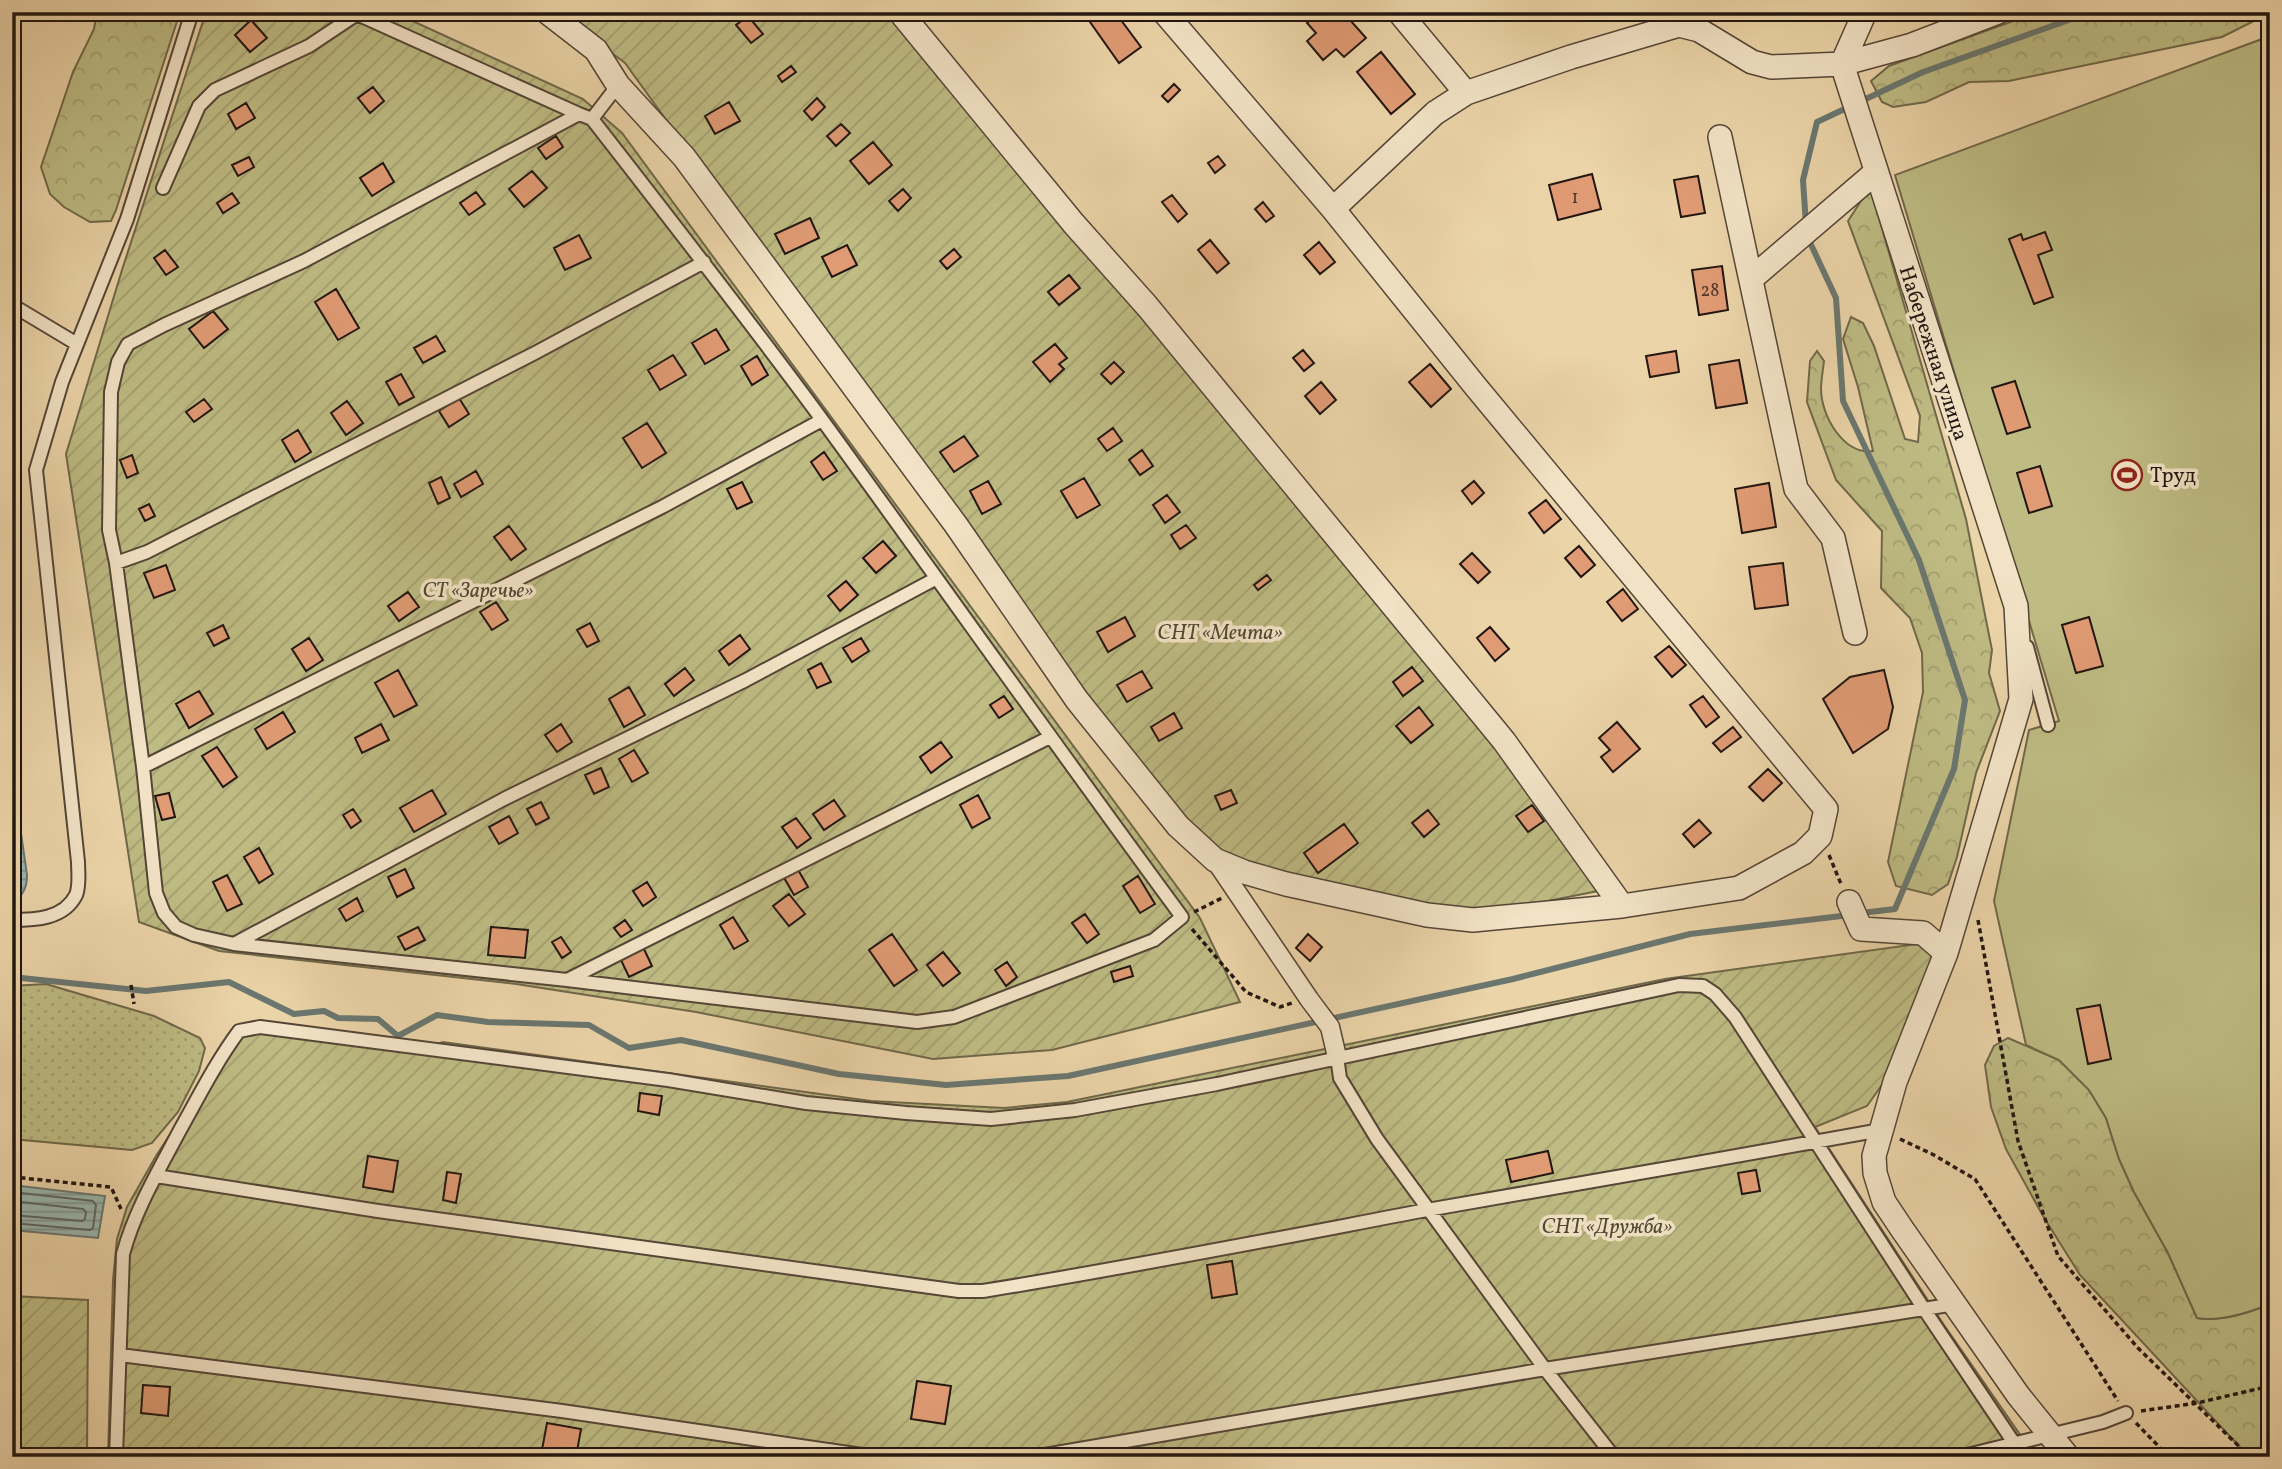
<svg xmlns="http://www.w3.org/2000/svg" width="2282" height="1469" font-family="Vollkorn,serif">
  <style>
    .grass { fill: url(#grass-dots); stroke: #70684a; stroke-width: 2 }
    .forest { fill: url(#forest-crowns); stroke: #70684a; stroke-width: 2 }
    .garden { fill: url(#garden-furrows); stroke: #70684a; stroke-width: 2 }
    .pitch { fill: #bebb83; stroke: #70684a; stroke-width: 2 }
    .water { fill: url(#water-rules); stroke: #6a7770; stroke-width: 2 }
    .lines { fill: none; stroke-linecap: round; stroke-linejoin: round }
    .shore { stroke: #5e6660; stroke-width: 2 }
    .stream { stroke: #6a7770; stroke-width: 6 }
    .building { fill: #e09b74; stroke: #211611; stroke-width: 2 }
    .service-casing { stroke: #544637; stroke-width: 16 }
    .pedestrian-casing { stroke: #544637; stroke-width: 21 }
    .minor-casing { stroke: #544637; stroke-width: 26 }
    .path { stroke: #211611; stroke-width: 3.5; stroke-dasharray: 5 3.5; stroke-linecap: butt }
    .service { stroke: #f2e3c6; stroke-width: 12 }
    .pedestrian { stroke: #f2e3c6; stroke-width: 18 }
    .minor { stroke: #f2e3c6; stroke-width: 23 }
    .labels { text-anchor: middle; stroke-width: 7; stroke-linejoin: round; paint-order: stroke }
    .number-label { font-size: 18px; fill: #51372a }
    .street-label { font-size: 21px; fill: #211611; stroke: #f2e3c6 }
    .poi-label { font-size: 21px; fill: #211611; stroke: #f2e3c6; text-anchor: start }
    .park-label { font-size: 21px; font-style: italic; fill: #504833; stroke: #f2e3c6 }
  </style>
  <defs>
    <pattern id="grass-dots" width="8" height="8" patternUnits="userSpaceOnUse" patternTransform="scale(1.75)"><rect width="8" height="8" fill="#bebb83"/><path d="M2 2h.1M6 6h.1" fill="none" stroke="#a3a070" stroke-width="1.8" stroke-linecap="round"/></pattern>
    <pattern id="forest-crowns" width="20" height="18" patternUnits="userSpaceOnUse" patternTransform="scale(1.75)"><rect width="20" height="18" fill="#bebb83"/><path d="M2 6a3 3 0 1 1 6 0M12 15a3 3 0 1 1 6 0" fill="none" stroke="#a3a070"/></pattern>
    <pattern id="garden-furrows" width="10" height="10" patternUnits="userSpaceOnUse" patternTransform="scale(1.75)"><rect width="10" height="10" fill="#bebb83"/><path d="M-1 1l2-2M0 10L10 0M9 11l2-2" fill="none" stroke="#a3a070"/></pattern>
    <pattern id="water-rules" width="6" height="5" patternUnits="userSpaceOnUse" patternTransform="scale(1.75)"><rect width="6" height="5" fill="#9ab7b0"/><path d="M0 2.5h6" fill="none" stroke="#7d948e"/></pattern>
  </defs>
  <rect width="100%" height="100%" fill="#ebd4a8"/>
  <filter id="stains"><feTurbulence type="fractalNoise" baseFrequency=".00286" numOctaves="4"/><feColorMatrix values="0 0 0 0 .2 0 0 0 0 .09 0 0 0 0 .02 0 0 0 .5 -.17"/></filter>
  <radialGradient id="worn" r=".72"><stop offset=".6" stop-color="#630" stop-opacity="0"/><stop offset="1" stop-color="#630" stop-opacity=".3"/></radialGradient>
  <path class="grass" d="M46,984L154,1016L200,1038L205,1048L199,1071L178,1112L152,1143L132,1150L12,1139V986Z"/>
  <path class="forest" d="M97,12H180L116,210L111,221L90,222L64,207L50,194L41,167L73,72L94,29Z
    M2038,12H2270V13L2222,37L2009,81L1969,82L1926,102L1893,107L1882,102L1871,81L1889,66Z
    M1870,187L1966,519L1992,650L1989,673L2000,711L1976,773L1957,857L1948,884L1932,895L1896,886L1888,862L1923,692L1922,653L1910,618L1881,588L1882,531L1836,480L1807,402L1810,361L1817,351L1824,361C1823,370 1821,380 1821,389C1821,415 1843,455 1873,451L1858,387L1843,339L1851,317L1863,323L1874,346L1905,439L1918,442L1920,416L1848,221Z
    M2008,1038L2059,1060L2089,1090L2106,1118L2119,1159L2134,1192L2168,1253L2197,1318C2220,1322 2248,1313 2270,1304V1457H2249L2080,1275L2043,1216L2006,1149L1991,1107L1985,1065L1994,1046Z"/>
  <path class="garden" d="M206,12H393L583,99L622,133L1200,918L1240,1002L1052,1050L933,1059L696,1012L516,984L219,951L139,922L66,454L122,270Z
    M557,12H888L1481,712L1603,890L1477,915L1389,901L1235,860L1198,834L1089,705L625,63Z
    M1917,944L1937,957L1891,1072L1867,1106L1815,1127L1944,1325L2032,1452L2013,1457H108L113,1280L117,1239L127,1207L156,1156L220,1057L239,1031L260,1027L422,1049L443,1042L871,1101L1004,1108L1067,1102L1665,979Z
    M12,1296L88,1300L87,1457H12Z"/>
  <path class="pitch" d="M2270,36V1304C2248,1313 2220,1322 2197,1318L2168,1253L2134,1192L2119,1159L2106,1118L2089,1090L2059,1060L2026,1045L1994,901L2029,730L2059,721L1895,175Z"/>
  <path class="water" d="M12,770L27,875C27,886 23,897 12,902Z
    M12,1185L105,1196L98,1238L12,1230Z"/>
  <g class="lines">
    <path class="shore" d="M12,819L20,875L19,884L12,894
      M12,1192L93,1201L96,1205L93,1228L90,1230L12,1223
      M12,1201L83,1209L86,1212L85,1219L82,1221L12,1215"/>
    <path class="stream" d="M1806,225L1803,180L1817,122L1923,72L2091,12
      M1807,236L1836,298L1843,401L1919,560L1965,700L1954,769L1895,909L1861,913
      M12,977L146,991L229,982L294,1014L324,1011L338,1018L378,1019L398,1036L437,1015L488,1022L589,1025L629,1048L681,1040L839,1074L946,1085L1068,1076L1513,979L1690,934L1850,915"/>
  </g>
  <path class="building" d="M1103,12H1115L1141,47L1119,63L1090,22Z
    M1319,12H1343L1366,38L1344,57L1336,49L1323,60L1307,41L1316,33L1307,23Z
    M748,16L763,34L751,43L736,25Z
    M251,20L267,38L250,52L235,35Z
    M1381,52L1415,94L1391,114L1357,72Z
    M791,66L796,72L782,82L778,76Z
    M1174,84L1180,90L1168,102L1162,96Z
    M373,87L384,101L370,113L358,98Z
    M817,98L825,107L812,120L804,111Z
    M729,102L740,121L715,134L705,116Z
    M246,103L255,118L236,129L228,114Z
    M841,124L850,133L836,146L827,136Z
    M556,136L563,147L546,159L538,148Z
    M873,142L892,165L869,184L850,161Z
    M1218,156L1225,165L1215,173L1208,163Z
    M249,157L254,167L238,176L232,165Z
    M383,163L394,182L372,196L360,178Z
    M532,171L547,188L524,207L509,189Z
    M1592,174L1601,209L1558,220L1549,185Z
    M1698,176L1705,213L1681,217L1674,180Z
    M903,189L911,198L898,211L889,201Z
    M476,192L485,204L469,215L460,203Z
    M232,193L239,203L223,213L217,203Z
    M1172,195L1187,214L1178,222L1162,202Z
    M1263,202L1274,216L1266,222L1255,209Z
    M810,218L819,238L785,254L775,234Z
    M2045,232L2052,250L2038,255L2053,297L2034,304L2009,239L2021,234L2023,240Z
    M579,235L591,258L565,270L554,248Z
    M1210,240L1229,263L1217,273L1198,250Z
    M1319,242L1335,262L1320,274L1304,255Z
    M847,245L857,265L832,277L822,257Z
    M954,249L961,257L947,269L940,261Z
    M165,250L178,267L166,275L154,258Z
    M1722,266L1728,310L1699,315L1692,270Z
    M1069,275L1080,288L1059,305L1048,292Z
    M336,289L359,328L338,340L315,302Z
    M213,311L228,329L204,348L189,329Z
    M716,329L729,350L705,364L692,343Z
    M436,336L445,351L423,363L414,348Z
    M1055,344L1067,358L1059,364L1064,369L1050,382L1033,362Z
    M1303,350L1314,363L1304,371L1293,358Z
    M1676,351L1679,372L1650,377L1646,356Z
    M673,355L686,375L660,390L648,370Z
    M757,356L768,375L752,385L741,366Z
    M1739,360L1747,403L1716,408L1709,365Z
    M1114,362L1124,372L1111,384L1101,374Z
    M1430,364L1451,389L1431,407L1409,382Z
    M401,374L414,397L399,405L386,382Z
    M2015,381L2030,427L2007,434L1992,388Z
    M1321,382L1336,400L1320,414L1305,396Z
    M459,398L469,414L449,427L439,411Z
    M204,399L212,409L194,422L186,412Z
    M347,401L363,423L346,435L331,413Z
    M647,423L666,453L642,468L623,438Z
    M1113,428L1122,441L1107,451L1098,439Z
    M298,430L311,452L295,462L282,440Z
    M964,436L978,456L954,472L940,452Z
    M1142,450L1153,466L1140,475L1129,460Z
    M824,452L837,471L823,480L811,462Z
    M132,455L138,473L127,478L120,460Z
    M2040,466L2052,506L2029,513L2017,473Z
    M476,471L483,484L461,497L454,484Z
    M441,477L450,498L438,504L429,483Z
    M1084,478L1100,505L1077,518L1061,491Z
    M988,481L1001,504L982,514L970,491Z
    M1474,481L1484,493L1472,504L1462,491Z
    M742,482L752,502L737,509L727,489Z
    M1769,483L1776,527L1742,533L1735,489Z
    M1167,495L1180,512L1165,523L1153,505Z
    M1546,500L1561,519L1544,533L1529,513Z
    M149,504L155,516L145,521L139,509Z
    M1186,525L1196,538L1180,549L1171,535Z
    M509,526L526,549L511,560L494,537Z
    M883,541L896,556L876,573L863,558Z
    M1579,546L1595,565L1581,577L1565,558Z
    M1472,553L1490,572L1478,583L1460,564Z
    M1783,563L1788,605L1755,609L1749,567Z
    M166,565L175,590L154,598L144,573Z
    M1267,575L1271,580L1258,590L1254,585Z
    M846,581L858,595L840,611L828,596Z
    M1623,589L1638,609L1622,621L1607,602Z
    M408,592L419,607L399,621L388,606Z
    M496,602L508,620L492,630L480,612Z
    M1125,617L1135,636L1108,652L1097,632Z
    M2089,617L2103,666L2076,673L2062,625Z
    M590,623L599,641L587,647L577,630Z
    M223,625L229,638L214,646L207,633Z
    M1490,627L1509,649L1495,661L1477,638Z
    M740,635L750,649L729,665L719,651Z
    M309,638L323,660L306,671L292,649Z
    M861,638L869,651L852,662L843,648Z
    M1669,646L1686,665L1672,677L1655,657Z
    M821,663L831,682L817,688L808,670Z
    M1412,667L1423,681L1403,696L1393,682Z
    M685,668L694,680L674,696L665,684Z
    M398,670L417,705L394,717L375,683Z
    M1884,670L1893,707L1888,729L1853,753L1823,699L1850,677Z
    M1142,671L1152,688L1127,702L1117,685Z
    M629,687L645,715L624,727L609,699Z
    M199,691L213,714L189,728L176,704Z
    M1004,696L1013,709L999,718L990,705Z
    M1703,696L1719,717L1706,727L1690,705Z
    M1419,707L1433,725L1411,743L1396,726Z
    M283,712L295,732L267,749L255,729Z
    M1174,713L1182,728L1159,741L1151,727Z
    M1617,722L1640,749L1613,772L1601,757L1610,750L1599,738Z
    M381,724L389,740L362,753L355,738Z
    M561,724L572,742L557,752L545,735Z
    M1733,727L1741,737L1721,752L1713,743Z
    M941,742L952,757L931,773L920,757Z
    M217,747L237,777L223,787L202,756Z
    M634,750L648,773L632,782L619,759Z
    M601,768L609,787L594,794L585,775Z
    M1768,769L1782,783L1763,801L1749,787Z
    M432,790L446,814L414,832L400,808Z
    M1231,790L1237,803L1221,810L1215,796Z
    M169,793L175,817L162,820L155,796Z
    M978,795L990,818L972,828L960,805Z
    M834,800L845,816L824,830L813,814Z
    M541,802L549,818L536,825L527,809Z
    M1532,805L1544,821L1528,832L1516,816Z
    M353,809L361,821L351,828L343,815Z
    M1428,810L1439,824L1424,837L1412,823Z
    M509,816L518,833L499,844L489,827Z
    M796,818L811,838L797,848L782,827Z
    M1699,820L1711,833L1694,847L1683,834Z
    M1344,824L1358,843L1318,873L1304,853Z
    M259,848L273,874L259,883L244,857Z
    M797,868L808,887L794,895L783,876Z
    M405,869L414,888L397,897L388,877Z
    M227,875L242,904L227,911L213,882Z
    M1138,876L1155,904L1140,913L1123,886Z
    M647,882L656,897L643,906L633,891Z
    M789,894L805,914L789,926L773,906Z
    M357,898L363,911L346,921L339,909Z
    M1085,914L1099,934L1087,943L1072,923Z
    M733,917L748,941L734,949L720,925Z
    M625,920L632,930L621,937L614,928Z
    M418,927L425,940L405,950L398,937Z
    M491,927L528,930L525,958L488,955Z
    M892,934L917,970L894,986L869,950Z
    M1308,934L1322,947L1310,961L1296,948Z
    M561,937L571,952L562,958L552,942Z
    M643,947L652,966L629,977L620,958Z
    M943,952L960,973L943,986L927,965Z
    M1007,962L1017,977L1006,986L995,970Z
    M1130,966L1133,976L1114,982L1111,972Z
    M2100,1005L2111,1059L2088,1064L2077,1009Z
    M640,1093L662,1096L659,1115L638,1111Z
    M1548,1151L1553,1173L1511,1182L1506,1160Z
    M368,1156L398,1161L393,1192L363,1187Z
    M1756,1170L1760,1191L1742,1194L1738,1173Z
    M447,1172L461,1174L456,1203L443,1200Z
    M1232,1261L1237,1294L1212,1298L1207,1265Z
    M917,1381L951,1386L945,1424L911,1419Z
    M143,1385L170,1387L168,1416L141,1413Z
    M547,1423L581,1429L576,1457L541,1455Z"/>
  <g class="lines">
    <g class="service-casing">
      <path id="service" d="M592,119L618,85
        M163,188L199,106L215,90L309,46L357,14L579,114L592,119C670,219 748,319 823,421C943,586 1061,753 1182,917L1154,940L954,1017L917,1022L567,980L234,944L194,935L176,927L164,913L156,893L143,767L116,563L109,530L111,392L118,362L128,344L164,325L304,261L579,114
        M12,305L77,344
        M116,563L147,552L535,353L704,262
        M2027,647L2048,725
        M143,767L662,507L822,420
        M12,920C35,920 64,919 76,895C80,886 78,871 78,862L36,470L62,382L127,219L192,12
        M234,944L504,799L746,680L935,579
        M567,980L1050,737
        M1337,1057L1340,1078L1377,1139L1545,1369L1614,1457
        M156,1176L378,1211L959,1291H983C1132,1267 1279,1238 1427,1210C1578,1183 1730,1158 1881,1130
        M120,1355L562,1411L876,1457
        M116,1457L123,1254C135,1210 159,1170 180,1130C199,1096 216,1062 239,1031L260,1027L668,1080L806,1103L906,1113L991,1119L1075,1110L1217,1084L1679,985L1703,986L1715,994L1735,1017L1924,1309L2014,1443
        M1033,1457L1545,1369L1955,1304
        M1959,1457L2103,1422L2126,1413"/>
    </g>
    <g class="pedestrian-casing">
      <path id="pedestrian" d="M1215,860L1309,999L1330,1027L1337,1057"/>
    </g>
    <g class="minor-casing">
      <path id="minor" d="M547,12L596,50L618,85L684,157L956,525L1077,700L1178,826L1215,860L1244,872L1286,884L1427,915L1473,920L1622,906L1739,888L1803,853L1820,836L1826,809L1476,387L1333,209L1164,12
        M900,12L1074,224L1147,306L1504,741L1622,906
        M1399,12L1466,93
        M1865,12L1842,64L2016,606L2021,699L1946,953L1895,1082L1874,1156L1875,1173L1884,1202L1902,1229L2018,1395L2068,1457
        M1720,137L1796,489L1833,538L1855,633
        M1333,209L1435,113L1466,93L1571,57L1679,25L1699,30L1752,62L1771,67L1842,64L1912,45L1998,12
        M1751,279L1876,172
        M1849,902L1861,929L1923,933L1946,953"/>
    </g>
    <path class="path" d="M1829,855L1841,884
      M1194,912L1222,898
      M1978,920L2018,1141L2058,1256L2138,1348L2250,1457
      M1192,929L1246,992L1280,1007L1292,1003
      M131,985L134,1004
      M1900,1139L1932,1154L1975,1179L2118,1401
      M12,1177L111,1187L121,1209
      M2141,1411L2197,1403L2270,1386
      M2136,1423L2169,1457"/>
    <use href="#service" class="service"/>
    <use href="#pedestrian" class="pedestrian"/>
    <use href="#minor" class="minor"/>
  </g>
  <defs>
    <g id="stadium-ring" transform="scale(1.575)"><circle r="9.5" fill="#f2e3c6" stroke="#8f2418" stroke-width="1.5"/><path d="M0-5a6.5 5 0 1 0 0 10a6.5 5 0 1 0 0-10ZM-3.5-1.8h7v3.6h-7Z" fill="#8f2418"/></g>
  </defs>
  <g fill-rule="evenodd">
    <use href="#stadium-ring" x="2127" y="475"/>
  </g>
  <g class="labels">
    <g class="number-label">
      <text x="1575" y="203">1</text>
      <text x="1710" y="296">28</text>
    </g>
    <g class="street-label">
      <text transform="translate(1934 353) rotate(72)" y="7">Набережная улица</text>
    </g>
    <g class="poi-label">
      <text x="2150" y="482">Труд</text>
    </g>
    <g class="park-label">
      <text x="478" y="597">СТ «Заречье»</text>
      <text x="1220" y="639">СНТ «Мечта»</text>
      <text x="1607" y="1233">СНТ «Дружба»</text>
    </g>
  </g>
  <rect width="2282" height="1469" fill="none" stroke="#ebd4a8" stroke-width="42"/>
  <rect x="14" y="14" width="2254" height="1441" fill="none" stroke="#211611" stroke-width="3.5"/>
  <rect x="21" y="21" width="2240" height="1427" fill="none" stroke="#211611" stroke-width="2"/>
  <rect width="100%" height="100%" filter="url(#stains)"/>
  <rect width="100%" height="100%" fill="url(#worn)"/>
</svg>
